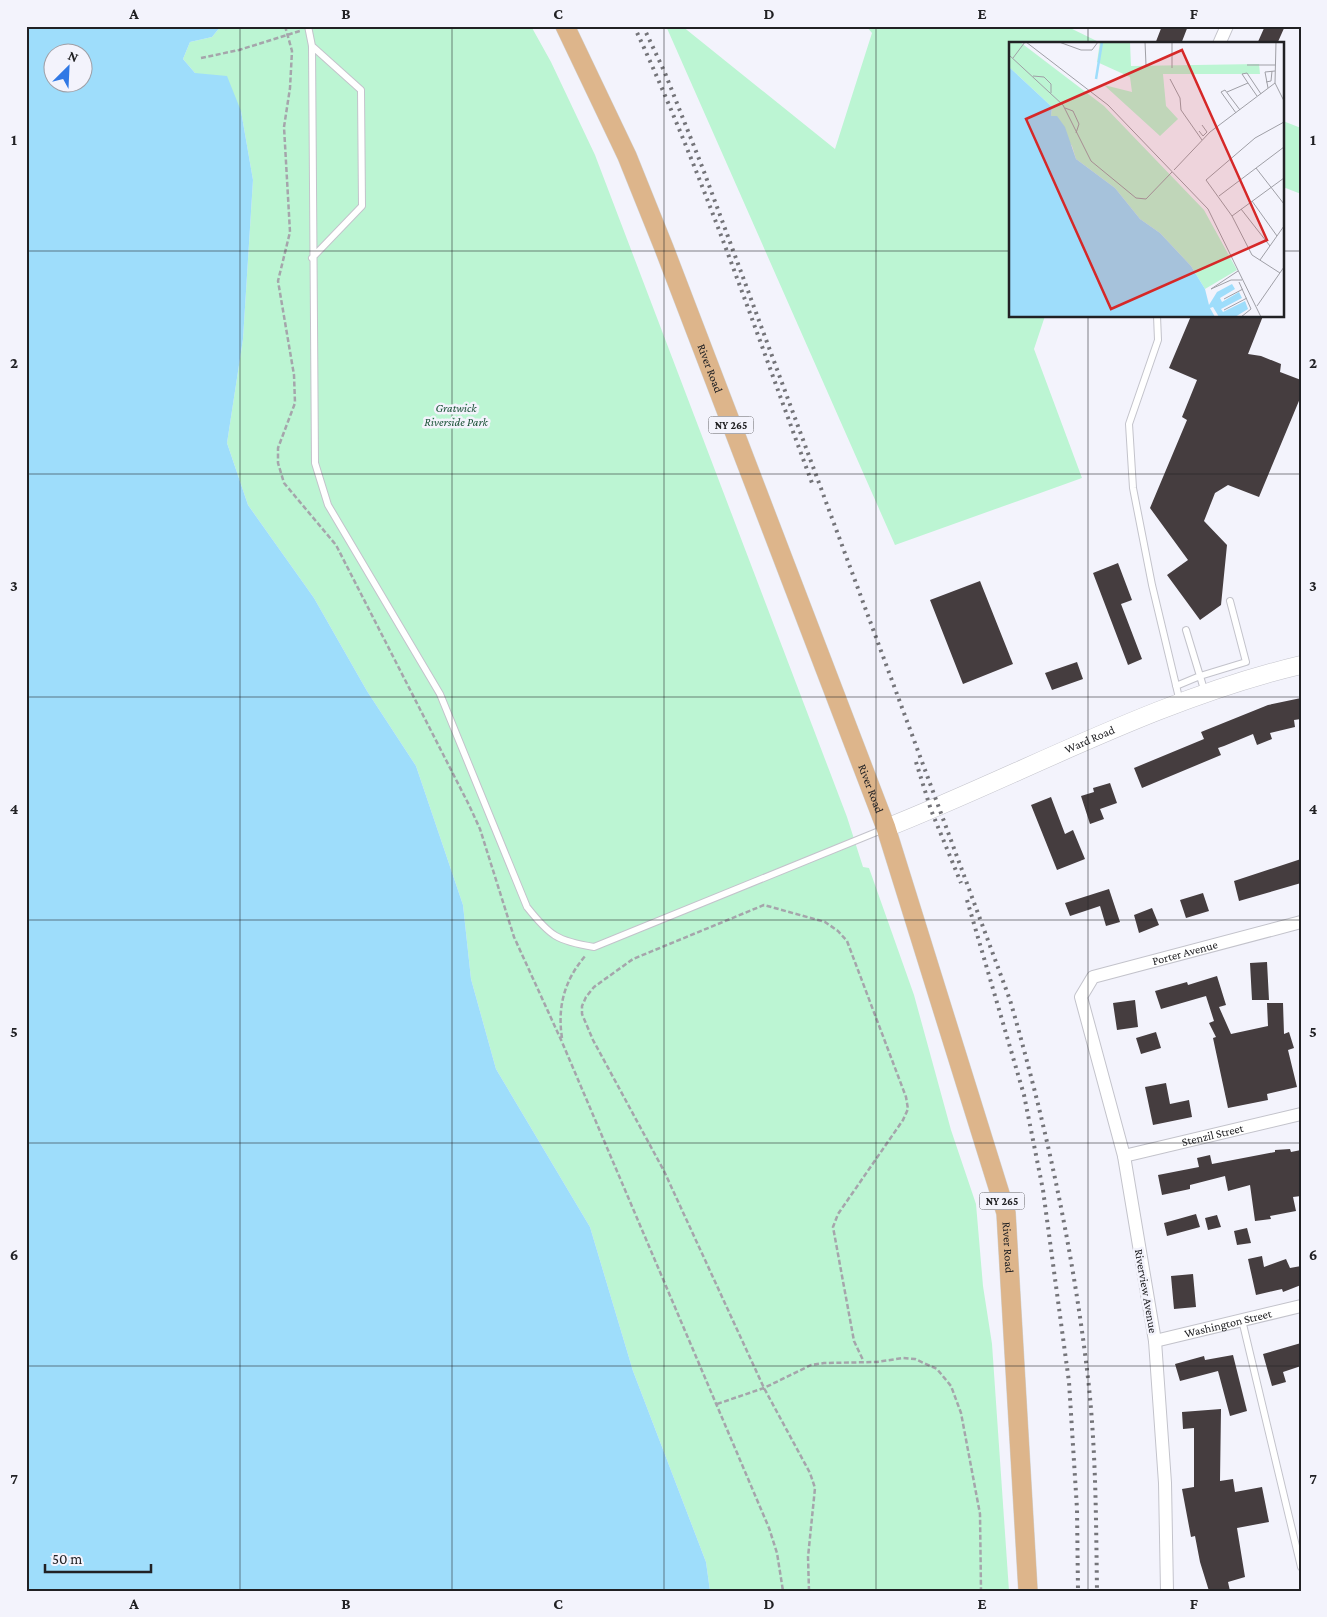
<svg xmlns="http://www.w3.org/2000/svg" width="1327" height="1617" font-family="'Crimson Pro',serif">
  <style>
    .green { fill: #bcf5d3 }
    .water { fill: #9eddfb; fill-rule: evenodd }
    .building { fill: #453d3f }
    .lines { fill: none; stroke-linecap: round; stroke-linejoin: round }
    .lane-casing { stroke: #c3c3cb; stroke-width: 8 }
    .street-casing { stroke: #c3c3cb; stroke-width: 14 }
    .secondary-casing { stroke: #c3c3cb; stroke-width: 19 }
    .primary-casing { stroke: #d3d3d3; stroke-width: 20 }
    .path { stroke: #a5a5ab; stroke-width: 2.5; stroke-dasharray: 5 2.5; stroke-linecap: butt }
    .lane { stroke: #fff; stroke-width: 6 }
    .street { stroke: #fff; stroke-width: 12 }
    .secondary { stroke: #fff; stroke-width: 18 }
    .primary { stroke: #ddb58b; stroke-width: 19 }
    .rail { stroke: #747479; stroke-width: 4; stroke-dasharray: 2.5 5; stroke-linecap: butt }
    .grid { fill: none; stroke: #212124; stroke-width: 1; stroke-opacity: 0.55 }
    .labels { text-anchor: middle; stroke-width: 5; stroke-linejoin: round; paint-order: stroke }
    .shield { fill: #f3f3fc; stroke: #606065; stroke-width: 1 }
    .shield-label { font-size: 11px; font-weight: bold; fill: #212124 }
    .street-label { font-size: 12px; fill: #212124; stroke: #f3f3fc }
    .park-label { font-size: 12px; font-style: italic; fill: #195035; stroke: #f3f3fc }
    .inset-river { fill: none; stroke: #9eddfb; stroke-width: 2.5 }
    .inset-road { fill: none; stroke: #9f9fa6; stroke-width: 1 }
    .view { fill: #d62828; fill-opacity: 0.15; stroke: #d62828; stroke-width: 2.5 }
    .inset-edge { fill: none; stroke: #212124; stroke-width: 2.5 }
    .neatline { fill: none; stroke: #212124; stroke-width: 2 }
    .grid-label { font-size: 16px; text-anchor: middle; font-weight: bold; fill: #212124 }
  </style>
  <rect width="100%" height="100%" fill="#f3f3fc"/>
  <path class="green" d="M221,26H531L551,62L595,155L847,817L863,867L869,868L914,995L951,1130L976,1204L983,1286L992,1344L1009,1591H710L706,1562L633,1371L590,1227L496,1069L471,979L463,905L416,766L367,691L314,598L248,505L227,443L243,339L253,180L241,111L195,73L183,59L190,42L212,37Z
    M666,26H682L835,149L872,33L866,26H1066L1103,44H1011V316H1045L1034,349L1082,478L895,545Z
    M1283,121L1301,128V194L1283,187Z"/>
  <path class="water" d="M26,26H221L212,37L190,42L183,59L195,73L227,76L241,111L253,180L243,339L227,443L248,505L314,598L367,691L416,766L463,905L471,979L496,1069L590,1227L633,1371L706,1562L710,1591H26ZM52,52H82V82H52Z"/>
  <path class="building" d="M1162,26H1188L1181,44H1155Z
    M1265,26H1285L1277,44H1257Z
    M1191,316H1263L1248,354L1261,356L1281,364L1280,372L1301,380V396L1259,497L1228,485L1215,493L1204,521L1227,545L1221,605L1200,620L1167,575L1188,560L1150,508L1187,420L1182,417L1197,380L1169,368Z
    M1118,563L1132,600L1121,604L1142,659L1128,665L1093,573Z
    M980,581L1013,664L963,684L930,600Z
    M1077,662L1083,679L1052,690L1045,673Z
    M1301,698V719L1294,720L1295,727L1270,733L1272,739L1257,745L1253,734L1224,746L1218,748L1221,755L1142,788L1134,768L1204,739L1201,732L1268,705Z
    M1110,783L1117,803L1100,809L1104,819L1090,824L1081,796L1094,792L1093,788Z
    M1051,797L1065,834L1073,830L1085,859L1057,870L1031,805Z
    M1301,859V883L1239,901L1234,881Z
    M1109,889L1120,922L1106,926L1100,906L1070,916L1065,903Z
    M1203,893L1209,911L1186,918L1180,900Z
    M1152,908L1159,925L1139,933L1134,915Z
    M1267,962L1269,1000H1252L1250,963Z
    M1217,976L1226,1005L1219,1007L1231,1034L1268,1026L1267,1003H1283L1284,1034L1289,1032L1294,1048L1288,1050L1297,1087L1267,1094L1268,1100L1228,1108L1213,1038L1216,1037L1209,1023L1214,1021L1206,996L1161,1009L1155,991L1187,982L1188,985Z
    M1135,1000L1138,1027L1117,1030L1113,1003Z
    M1156,1032L1161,1048L1141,1054L1136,1038Z
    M1166,1083L1170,1104L1189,1100L1192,1117L1153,1125L1145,1087Z
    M1290,1149L1291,1152L1301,1150V1196L1293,1197L1296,1211L1270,1216L1271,1219L1255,1221L1250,1185L1228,1191L1225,1176L1190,1185V1189L1162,1195L1158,1175L1199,1167L1197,1158L1210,1155L1212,1164L1275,1152V1150Z
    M1196,1214L1200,1227L1167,1236L1164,1223Z
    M1217,1215L1221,1227L1208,1230L1205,1218Z
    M1247,1228L1251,1243L1237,1245L1234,1231Z
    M1262,1256L1264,1267L1286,1259L1290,1268L1301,1266V1285L1283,1292L1282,1289L1256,1295L1248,1259Z
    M1193,1274L1196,1307L1174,1309L1171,1276Z
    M1301,1343V1366L1283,1372L1286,1382L1272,1386L1263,1354Z
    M1233,1355L1247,1411L1230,1416L1218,1371L1180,1381L1175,1364L1204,1356L1205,1360Z
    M1221,1409L1220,1481L1233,1479L1235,1492L1262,1487L1269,1522L1237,1528L1245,1577L1228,1582L1230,1591H1209L1200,1562L1195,1536L1191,1537L1182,1489L1194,1487V1428L1183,1429L1182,1412Z"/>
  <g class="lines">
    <g class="lane-casing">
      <path id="lane" d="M308,26L312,46L315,463L328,505L440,694L527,907C550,936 557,941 594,947L884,829
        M312,46L361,90L362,206L312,258
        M1157,316L1158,340L1129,424L1133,488L1152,585L1180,702
        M1186,630L1200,676L1246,662L1230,601
        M1176,686L1200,676L1205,693
        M1242,1320L1301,1567"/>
    </g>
    <g class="street-casing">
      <g id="street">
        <path d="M1219,44L1227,26"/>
        <path id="s1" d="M1124,1156L1301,1114"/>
        <path id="s2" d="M1155,1341L1301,1306"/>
        <path id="s3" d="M1167,1591L1165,1483L1155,1341L1124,1156L1081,997L1093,977L1301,922"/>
      </g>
    </g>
    <g class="secondary-casing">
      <g id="secondary">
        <path id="s4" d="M886,828C1022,774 1157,699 1301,665"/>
      </g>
    </g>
    <g class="primary-casing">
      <g id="primary">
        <path id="s5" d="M565,26L627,156L664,248L886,828L1006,1213L1028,1591"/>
      </g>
    </g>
    <path class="path" d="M285,26L292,51L290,88L284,127L290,232L278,281L294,375L295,403L278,448V463L284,483L336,545L469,805L480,829L514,937L562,1042L769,1528L777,1553L783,1591
      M201,58L239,50L300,31
      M562,1038C557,1006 565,979 586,955
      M717,1404L764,1388L811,1365L824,1363L877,1362L903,1358L915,1359L937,1369L951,1386L961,1413L980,1514L981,1591
      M809,1591L808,1557L815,1488L810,1473L764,1388L664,1171L593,1040L582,1014V1006L586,997L594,987L633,959L764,905L825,922L838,931L847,941L906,1097L908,1109L903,1120L838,1214L833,1227L854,1341L863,1360"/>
    <use href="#lane" class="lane"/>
    <use href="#street" class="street"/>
    <use href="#secondary" class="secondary"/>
    <use href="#primary" class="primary"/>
    <path class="rail" d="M634,26C703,174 755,330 812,483
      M643,26L665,73L703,169L1010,1000C1046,1124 1073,1249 1088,1378C1096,1449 1096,1520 1097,1591
      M916,762L931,810L961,883
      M967,900L1024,1095L1043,1190L1069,1382L1077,1509L1078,1591"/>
  </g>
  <path class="grid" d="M240,26V1591M452,26V1591M664,26V1591M876,26V1591M1088,26V44M26,251H1011M1283,251H1301M1088,316V1591M26,474H1301M26,697H1301M26,920H1301M26,1143H1301M26,1366H1301"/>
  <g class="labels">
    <g class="shield">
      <rect x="708.5" y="416.5" width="45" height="17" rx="4"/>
      <rect x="979.5" y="1192.5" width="45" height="17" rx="4"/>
    </g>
    <g class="shield-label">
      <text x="731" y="429">NY 265</text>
      <text x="1002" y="1205">NY 265</text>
    </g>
    <g class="street-label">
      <text dy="4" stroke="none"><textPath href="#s5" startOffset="372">River Road</textPath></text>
      <text dy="4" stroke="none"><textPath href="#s4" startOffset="222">Ward Road</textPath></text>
      <text dy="4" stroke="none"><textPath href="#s5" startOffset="822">River Road</textPath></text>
      <text dy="4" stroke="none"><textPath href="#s3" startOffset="721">Porter Avenue</textPath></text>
      <text dy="4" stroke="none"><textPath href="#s1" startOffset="91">Stenzil Street</textPath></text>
      <text dy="4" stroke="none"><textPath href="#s5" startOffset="1302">River Road</textPath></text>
      <text transform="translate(1146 1291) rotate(80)" y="4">Riverview Avenue</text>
      <text dy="4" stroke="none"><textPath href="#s2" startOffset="75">Washington Street</textPath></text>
    </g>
    <g class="park-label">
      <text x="456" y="412">Gratwick<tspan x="456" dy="14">Riverside Park</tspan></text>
    </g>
  </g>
  <g transform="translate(1009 42)">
    <rect width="275" height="275" fill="#f3f3fc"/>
    <path d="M0,0H11L95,64L195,168L228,228L196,247L182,224L151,191L131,177L106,146L67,117L63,104L42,74L43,65L0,25ZM91,0H121L122,24L250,22L251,32H154L157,64L169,77L151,94L95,43L123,50L121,35L88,20Z" fill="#bcf5d3"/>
    <path d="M0,25L43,65L42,74H48L56,85L67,117L106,146L131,177L151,191L182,224L196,247L200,263L208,250L223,242L226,247L211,256L213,260L230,250L233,256L212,267L214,270L236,259L239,267L226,275H210L204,265L201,266L206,275H0Z" fill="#9eddfb"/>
    <path class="inset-river" d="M87,37L93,0"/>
    <path class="inset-road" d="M17,0L99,63L199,167L252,275M50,0L72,8H83L89,0M136,0L137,23M163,0V26M267,0L266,41L275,59M0,13L54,63L82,119L127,156L137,157L163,130M4,16L16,0M238,23H267M24,34L35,35L42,42V51M161,37L171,56L172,68L193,98M257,40L262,39L263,29M239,41L248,54M259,46L256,30L266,29M218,50L239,41L233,32L238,31L252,52M56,66L64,69L70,82L67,91M227,71L212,50L216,48L231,68M190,89L194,94L198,90L193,83M247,126L275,162M165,128L201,90L266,41M210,154L275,105M243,159L268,194M232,167L261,204M223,174L275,136M251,218L275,184M229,229L202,247L222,238H233M271,231L243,213L223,174L197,138L246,96L275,80M230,240L242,267L232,275M215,257L234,247M248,264L275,225M215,268L238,256"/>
    <path class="view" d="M173,8L258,198L102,267L17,77Z"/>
    <rect width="275" height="275" class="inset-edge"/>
  </g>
  <rect width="1327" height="1617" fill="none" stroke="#f3f3fc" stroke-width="55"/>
  <g transform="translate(68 68) rotate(24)"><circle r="24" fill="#f3f3fc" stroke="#9f9fa6"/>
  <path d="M0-4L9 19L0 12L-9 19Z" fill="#3179e5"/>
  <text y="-8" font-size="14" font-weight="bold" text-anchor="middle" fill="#212124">N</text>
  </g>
  <path d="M45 1564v8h106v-8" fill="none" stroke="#212124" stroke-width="2.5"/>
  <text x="52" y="1564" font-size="15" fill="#212124" stroke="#f3f3fc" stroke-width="4" paint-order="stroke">50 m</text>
  <rect x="28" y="28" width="1272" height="1562" class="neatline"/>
  <g class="grid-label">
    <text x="134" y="19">A</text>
    <text x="346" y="19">B</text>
    <text x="558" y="19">C</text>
    <text x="769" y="19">D</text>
    <text x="982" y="19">E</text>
    <text x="1194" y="19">F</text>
    <text x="14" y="145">1</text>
    <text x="1313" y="145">1</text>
    <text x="14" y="368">2</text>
    <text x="1313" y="368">2</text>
    <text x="14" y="591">3</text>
    <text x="1313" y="591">3</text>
    <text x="14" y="814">4</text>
    <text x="1313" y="814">4</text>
    <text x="14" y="1037">5</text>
    <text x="1313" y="1037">5</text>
    <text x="14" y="1260">6</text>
    <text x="1313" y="1260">6</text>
    <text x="14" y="1484">7</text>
    <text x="1313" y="1484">7</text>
    <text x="134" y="1609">A</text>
    <text x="346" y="1609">B</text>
    <text x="558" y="1609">C</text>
    <text x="769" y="1609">D</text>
    <text x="982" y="1609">E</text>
    <text x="1194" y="1609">F</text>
  </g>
</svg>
